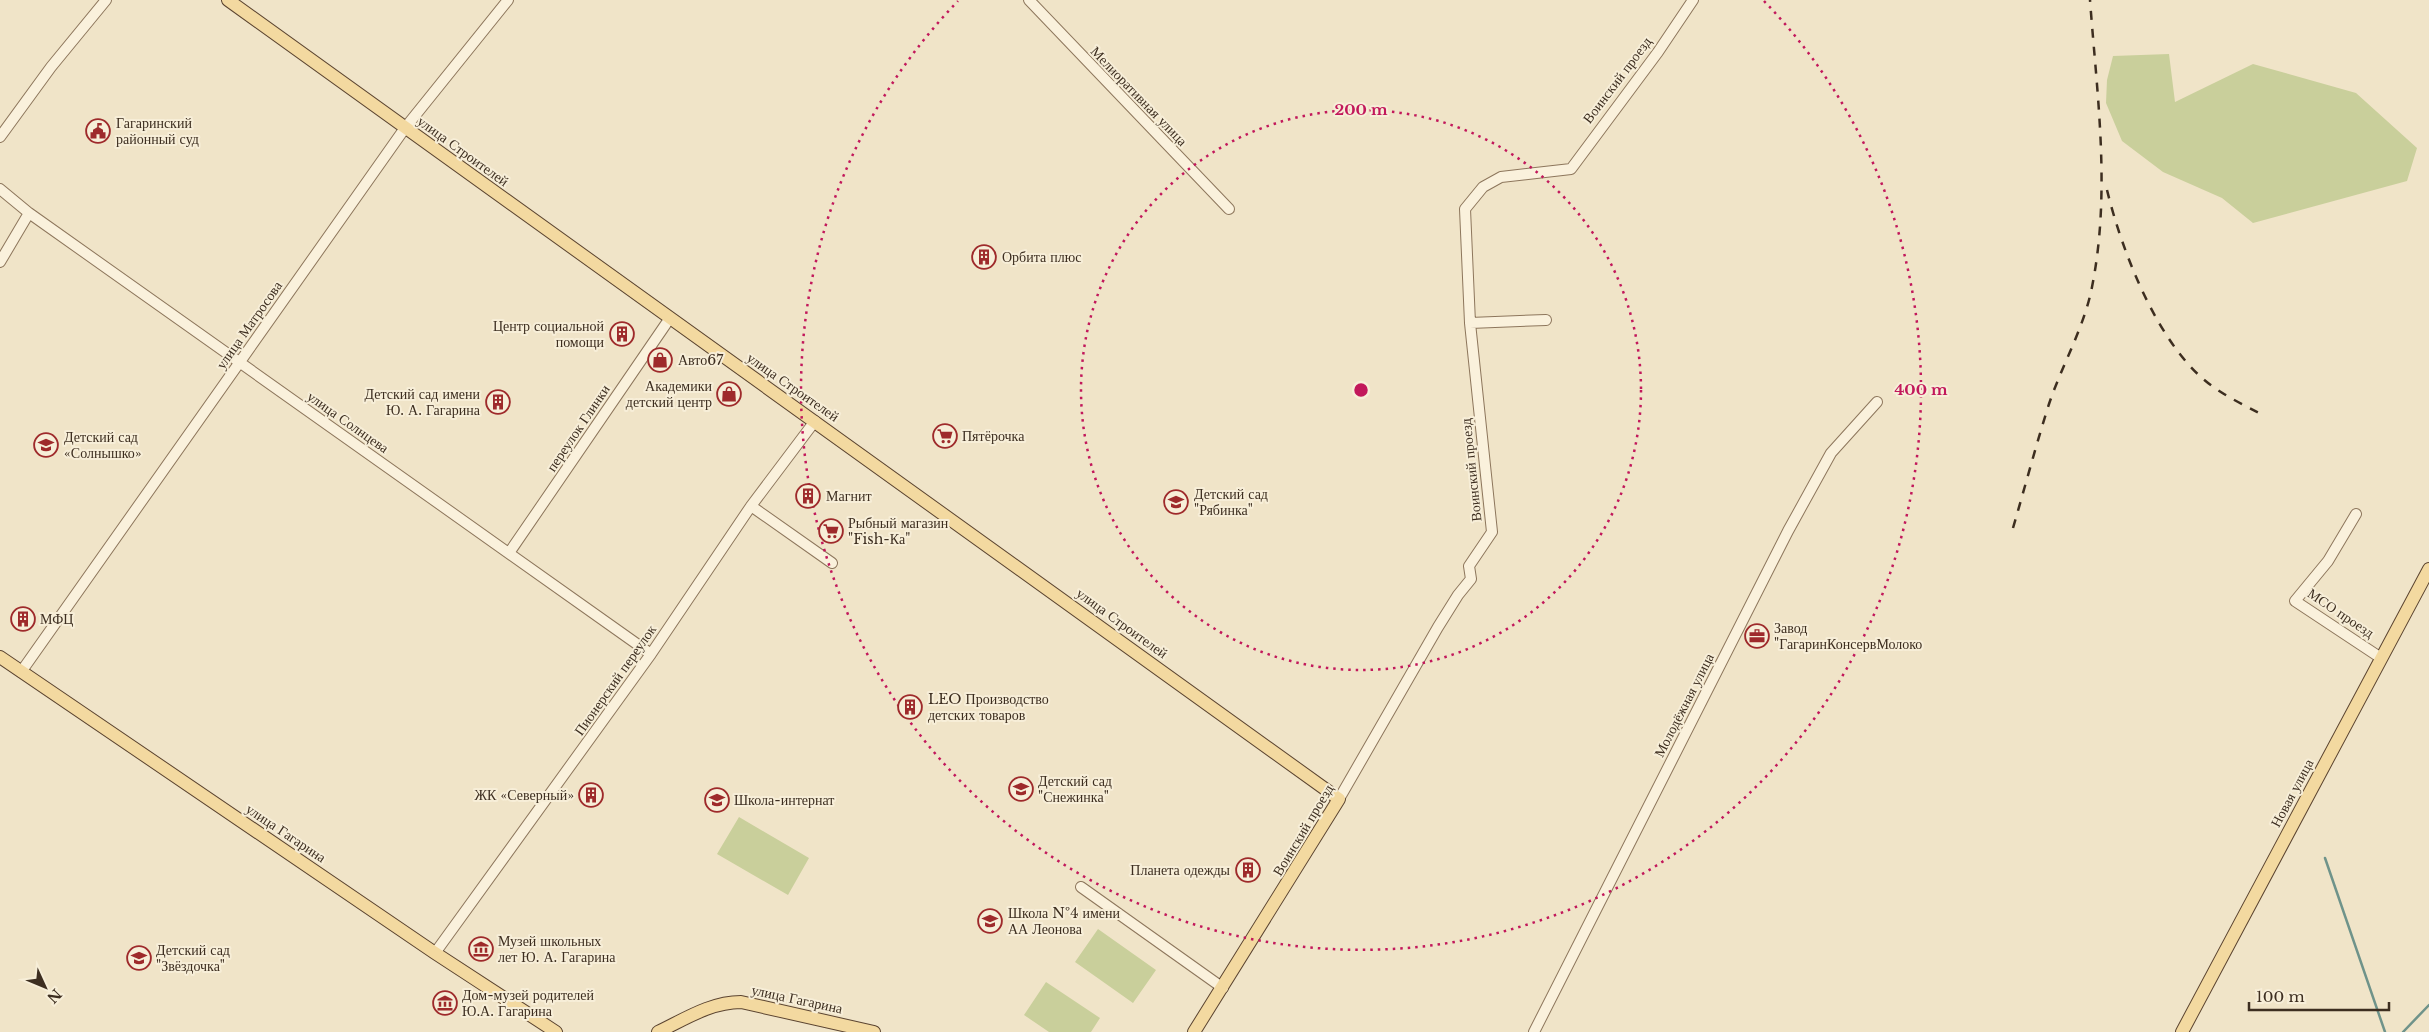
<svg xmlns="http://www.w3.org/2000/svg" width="2429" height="1032" font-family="'Libre Baskerville',serif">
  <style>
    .green { fill: #c9cf9b }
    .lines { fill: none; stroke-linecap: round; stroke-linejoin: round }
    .stream { stroke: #6f938a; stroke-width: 2.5 }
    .minor-casing { stroke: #8d765c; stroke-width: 12 }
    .major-casing { stroke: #5b4430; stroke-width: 14 }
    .minor { stroke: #faf1dc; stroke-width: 10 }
    .major { stroke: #f3d9a0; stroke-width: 12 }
    .rail { stroke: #3d2e20; stroke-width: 2.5; stroke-dasharray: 9 9; stroke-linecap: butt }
    .ring { fill: none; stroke: #c2185b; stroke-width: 2.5; stroke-dasharray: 2.5 5 }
    .labels { text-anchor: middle; stroke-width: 4; stroke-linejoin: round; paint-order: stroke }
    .street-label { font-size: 14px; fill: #3d2e20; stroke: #f7eed8 }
    .poi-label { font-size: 14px; fill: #3d2e20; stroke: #f7eed8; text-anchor: start }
    .centre { fill: #c2185b; stroke: #f7eed8; stroke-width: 2.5 }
    .ring-label { font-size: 15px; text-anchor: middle; font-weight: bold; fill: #c2185b; stroke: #f7eed8; stroke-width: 4; stroke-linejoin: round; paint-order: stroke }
  </style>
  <rect width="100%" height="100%" fill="#f0e4c8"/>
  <path class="green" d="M2169,54L2175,102L2253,64L2356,93L2417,148L2407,181L2253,223L2222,198L2163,172L2122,141L2106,103L2107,80L2113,56Z
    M739,817L809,858L788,895L717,854Z
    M1098,929L1156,970L1133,1003L1075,962Z
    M1046,982L1100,1018L1091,1032H1049L1024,1015Z"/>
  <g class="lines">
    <path class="stream" d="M2325,858L2385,1032
      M2403,1032L2429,1005"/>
    <g class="minor-casing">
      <path id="minor" d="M1029,0L1229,209
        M0,137L51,67L106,0
        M0,189L29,213L651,654
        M0,262L29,213
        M1470,323L1546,320
        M751,506L832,563
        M2356,514L2328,561L2295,601L2381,658
        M509,553L670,318
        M21,672L405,128L508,0
        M1339,799L1438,627L1458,595L1471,579L1469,566L1492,532L1470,323L1465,209L1483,187L1501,177L1571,169L1658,52L1693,0
        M1081,887L1223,988
        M435,953L651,654L751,506L815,421
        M1534,1032L1788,531L1831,453L1877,402"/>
    </g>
    <g class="major-casing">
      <path id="major" d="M228,0L1339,799L1194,1032
        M0,657L435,953L556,1032
        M658,1032C685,1019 711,1002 741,1002L874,1032
        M2182,1032L2429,569"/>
    </g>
    <use href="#minor" class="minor"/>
    <use href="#major" class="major"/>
    <path class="rail" d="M2107,190C2122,252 2159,348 2212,386C2227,397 2244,405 2259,413
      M2013,528C2025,487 2036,445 2049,404C2062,365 2084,328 2092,287C2111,192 2097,95 2090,0"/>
  </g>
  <g class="ring">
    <circle cx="1361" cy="390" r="280"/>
    <path d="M1764 1A560 560 0 1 1 958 1"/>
  </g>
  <defs>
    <g id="civic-ring" transform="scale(1.25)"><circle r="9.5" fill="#f7eed8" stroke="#9e2a2b" stroke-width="1.5"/><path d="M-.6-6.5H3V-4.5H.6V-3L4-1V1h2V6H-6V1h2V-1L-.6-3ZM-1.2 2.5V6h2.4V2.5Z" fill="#9e2a2b"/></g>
    <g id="building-ring" transform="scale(1.25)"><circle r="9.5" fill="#f7eed8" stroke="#9e2a2b" stroke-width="1.5"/><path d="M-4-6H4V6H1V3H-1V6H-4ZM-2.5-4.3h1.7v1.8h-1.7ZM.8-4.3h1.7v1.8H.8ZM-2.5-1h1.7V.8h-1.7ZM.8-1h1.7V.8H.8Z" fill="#9e2a2b"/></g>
    <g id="shop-ring" transform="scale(1.25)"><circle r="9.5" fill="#f7eed8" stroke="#9e2a2b" stroke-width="1.5"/><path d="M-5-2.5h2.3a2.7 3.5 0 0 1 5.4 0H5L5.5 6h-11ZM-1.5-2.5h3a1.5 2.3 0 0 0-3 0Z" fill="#9e2a2b"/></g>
    <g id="supermarket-ring" transform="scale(1.25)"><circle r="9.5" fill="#f7eed8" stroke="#9e2a2b" stroke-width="1.5"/><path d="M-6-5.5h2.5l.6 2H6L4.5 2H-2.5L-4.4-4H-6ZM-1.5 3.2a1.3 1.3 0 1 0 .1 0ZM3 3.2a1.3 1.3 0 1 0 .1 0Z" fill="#9e2a2b"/></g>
    <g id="school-ring" transform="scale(1.25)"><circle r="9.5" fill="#f7eed8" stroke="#9e2a2b" stroke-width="1.5"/><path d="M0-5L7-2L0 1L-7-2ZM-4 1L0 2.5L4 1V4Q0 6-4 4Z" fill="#9e2a2b"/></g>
    <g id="office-ring" transform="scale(1.25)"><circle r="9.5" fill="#f7eed8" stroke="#9e2a2b" stroke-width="1.5"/><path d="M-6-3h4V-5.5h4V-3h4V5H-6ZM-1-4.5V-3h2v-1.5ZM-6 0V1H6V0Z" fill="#9e2a2b"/></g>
    <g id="museum-ring" transform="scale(1.25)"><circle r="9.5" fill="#f7eed8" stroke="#9e2a2b" stroke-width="1.5"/><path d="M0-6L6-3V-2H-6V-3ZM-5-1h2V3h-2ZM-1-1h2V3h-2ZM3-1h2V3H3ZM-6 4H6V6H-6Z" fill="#9e2a2b"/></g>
  </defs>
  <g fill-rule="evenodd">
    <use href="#civic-ring" x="98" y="131"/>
    <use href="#building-ring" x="984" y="257"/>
    <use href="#building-ring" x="622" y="334"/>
    <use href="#shop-ring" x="660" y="360"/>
    <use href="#shop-ring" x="729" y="394"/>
    <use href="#building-ring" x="498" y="402"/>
    <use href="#supermarket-ring" x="945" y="436"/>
    <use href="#school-ring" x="46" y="445"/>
    <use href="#building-ring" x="808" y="496"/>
    <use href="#school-ring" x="1176" y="502"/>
    <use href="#supermarket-ring" x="831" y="531"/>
    <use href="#building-ring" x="23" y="619"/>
    <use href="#office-ring" x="1757" y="636"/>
    <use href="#building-ring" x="910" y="707"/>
    <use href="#school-ring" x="1021" y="789"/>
    <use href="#building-ring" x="591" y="795"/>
    <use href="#school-ring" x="717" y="800"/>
    <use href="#building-ring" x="1248" y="870"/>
    <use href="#school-ring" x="990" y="921"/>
    <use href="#museum-ring" x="481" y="949"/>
    <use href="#school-ring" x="139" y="958"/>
    <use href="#museum-ring" x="445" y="1003"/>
  </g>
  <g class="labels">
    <g class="street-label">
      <text transform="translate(1617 80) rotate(-53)" y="5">Воинский проезд</text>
      <text transform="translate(1139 96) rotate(46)" y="5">Мелиоративная улица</text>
      <text transform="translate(463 151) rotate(36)" y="5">улица Строителей</text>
      <text transform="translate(249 325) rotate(-55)" y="5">улица Матросова</text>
      <text transform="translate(793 387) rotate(35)" y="5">улица Строителей</text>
      <text transform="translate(348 422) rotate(35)" y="5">улица Солнцева</text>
      <text transform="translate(578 428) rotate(-56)" y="5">переулок Глинки</text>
      <text transform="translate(1471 470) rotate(-96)" y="5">Воинский проезд</text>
      <text transform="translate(2341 613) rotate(34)" y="5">МСО проезд</text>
      <text transform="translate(1122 623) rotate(36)" y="5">улица Строителей</text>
      <text transform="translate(615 680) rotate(-55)" y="5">Пионерский переулок</text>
      <text transform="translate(1684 705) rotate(-63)" y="5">Молодёжная улица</text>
      <text transform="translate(2292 793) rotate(-62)" y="5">Новая улица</text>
      <text transform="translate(1303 830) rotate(-59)" y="5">Воинский проезд</text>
      <text transform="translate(286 833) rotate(34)" y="5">улица Гагарина</text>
      <text transform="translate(797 999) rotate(12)" y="5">улица Гагарина</text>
    </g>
    <g class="poi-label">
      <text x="116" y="128">Гагаринский<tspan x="116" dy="16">районный суд</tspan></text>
      <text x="1002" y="262">Орбита плюс</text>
      <text x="604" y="331" text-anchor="end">Центр социальной<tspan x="604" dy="16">помощи</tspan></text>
      <text x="678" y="365">Авто67</text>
      <text x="712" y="391" text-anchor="end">Академики<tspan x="712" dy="16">детский центр</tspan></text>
      <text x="480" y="399" text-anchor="end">Детский сад имени<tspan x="480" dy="16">Ю. А. Гагарина</tspan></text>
      <text x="962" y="441">Пятёрочка</text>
      <text x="64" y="442">Детский сад<tspan x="64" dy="16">«Солнышко»</tspan></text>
      <text x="1194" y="499">Детский сад<tspan x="1194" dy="16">"Рябинка"</tspan></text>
      <text x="826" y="501">Магнит</text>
      <text x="848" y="528">Рыбный магазин<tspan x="848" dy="16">"Fish-Ка"</tspan></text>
      <text x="40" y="624">МФЦ</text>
      <text x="1774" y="633">Завод<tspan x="1774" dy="16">"ГагаринКонсервМолоко</tspan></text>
      <text x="928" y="704">LEO Производство<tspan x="928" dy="16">детских товаров</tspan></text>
      <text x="1038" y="786">Детский сад<tspan x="1038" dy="16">"Снежинка"</tspan></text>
      <text x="574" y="800" text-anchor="end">ЖК «Северный»</text>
      <text x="734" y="805">Школа-интернат</text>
      <text x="1230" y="875" text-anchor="end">Планета одежды</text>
      <text x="1008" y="918">Школа №4 имени<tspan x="1008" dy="16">АА Леонова</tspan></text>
      <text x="498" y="946">Музей школьных<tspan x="498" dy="16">лет Ю. А. Гагарина</tspan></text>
      <text x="156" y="955">Детский сад<tspan x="156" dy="16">"Звёздочка"</tspan></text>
      <text x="462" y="1000">Дом-музей родителей<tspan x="462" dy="16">Ю.А. Гагарина</tspan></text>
    </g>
  </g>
  <circle cx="1361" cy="390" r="8" class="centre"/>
  <g class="ring-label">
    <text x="1361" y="115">200 m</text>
    <text x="1921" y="395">400 m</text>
  </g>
  <g transform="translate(45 987) rotate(134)" stroke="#f7eed8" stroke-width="4" paint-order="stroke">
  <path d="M0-4L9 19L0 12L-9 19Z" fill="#3d2e20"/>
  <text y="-8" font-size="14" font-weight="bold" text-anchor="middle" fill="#3d2e20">N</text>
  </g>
  <path d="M2249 1002v8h140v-8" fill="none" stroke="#3d2e20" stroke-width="2.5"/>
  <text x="2256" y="1002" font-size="15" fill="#3d2e20" stroke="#f7eed8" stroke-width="4" paint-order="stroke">100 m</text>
</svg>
